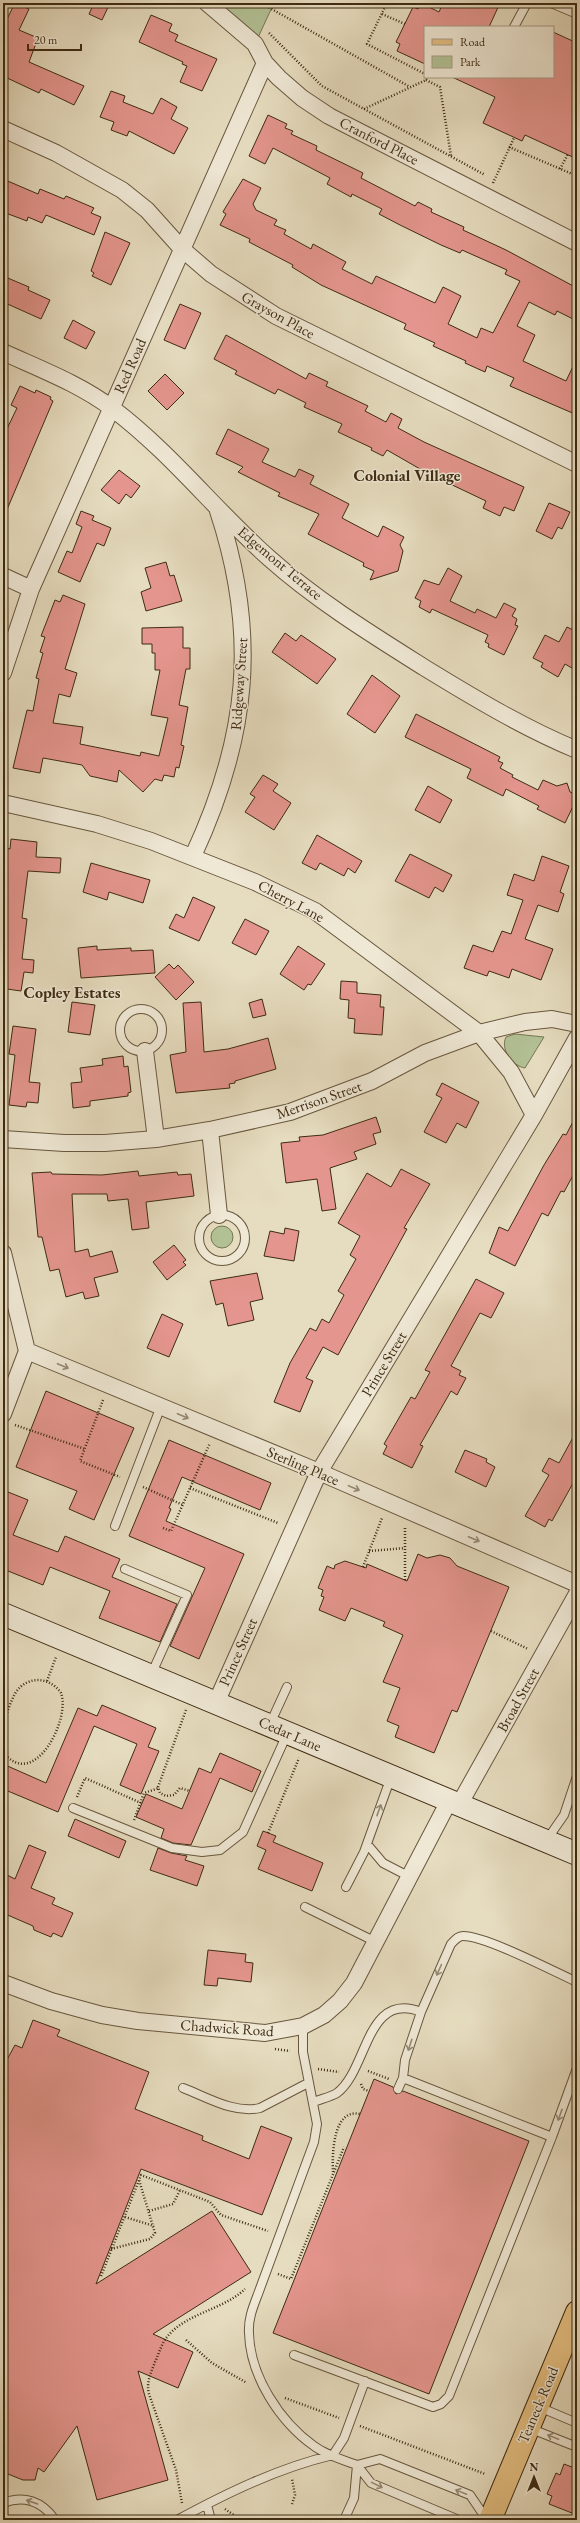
<svg xmlns="http://www.w3.org/2000/svg" width="580" height="2523" font-family="'EB Garamond',serif">
  <style>
    .green { fill: #b2c194; stroke: #787654 }
    .building { fill: #e4958d; stroke: #3e2b13 }
    .lines { fill: none; stroke-linecap: round; stroke-linejoin: round }
    .lane-casing { stroke: #68573e; stroke-width: 10 }
    .street-casing { stroke: #68573e; stroke-width: 18 }
    .secondary-casing { stroke: #3e2b13; stroke-width: 24 }
    .primary-casing { stroke: #3e2b13; stroke-width: 24 }
    .path { stroke: #3e2b13; stroke-width: 2.5; stroke-dasharray: 1 2; stroke-linecap: butt }
    .lane { stroke: #efe8d5; stroke-width: 8 }
    .street { stroke: #efe8d5; stroke-width: 16 }
    .secondary { stroke: #efe8d5; stroke-width: 22 }
    .primary { stroke: #e3be80; stroke-width: 22 }
    .oneway { stroke: #968a74 }
    .labels { text-anchor: middle; stroke-width: 3; stroke-linejoin: round; paint-order: stroke }
    .street-label { font-size: 15px; fill: #3e2b13; stroke: #efe8d5 }
    .neighbourhood-label { font-size: 16px; font-weight: bold; fill: #3e2b13; stroke: #efe8d5 }
  </style>
  <rect width="100%" height="100%" fill="#e6dcbf"/>
  <filter id="stains"><feTurbulence type="fractalNoise" baseFrequency=".005" numOctaves="4"/><feColorMatrix values="0 0 0 0 .2 0 0 0 0 .09 0 0 0 0 .02 0 0 0 .5 -.17"/></filter>
  <radialGradient id="worn" r=".72"><stop offset=".6" stop-color="#630" stop-opacity="0"/><stop offset="1" stop-color="#630" stop-opacity=".3"/></radialGradient>
  <path class="green" d="M207,3H274L255,44Z
    M515,1034L544,1037L525,1068C512,1066 500,1049 506,1037Z
    M211 1237a11 11 0 1 1 22 0a11 11 0 1 1-22 0Z"/>
  <path class="building" d="M15,3L29,9L19,30L38,38L29,62L84,86L74,105L41,89L39,93L3,76V27Z
    M94,3H110L102,20L89,14Z
    M421,3L439,12L443,3H500L489,27H425V64L397,51L400,44L396,42L413,7L418,9Z
    M151,15L172,24L169,31L178,35L175,41L217,59L202,91L180,82L187,66L182,64L183,62L139,42Z
    M553,32L577,43V159L525,135L522,141L483,123L495,97L452,77H553Z
    M111,91L125,96L123,102L153,114L161,98L177,107L171,119L188,128L174,154L129,131L127,136L111,130L114,122L100,117Z
    M268,115L287,124L285,128L293,131L291,134L317,146L316,150L363,173L361,178L415,206L418,202L432,209L431,212L464,227L463,230L506,250L577,288V321L557,311L555,315L529,302L517,326L535,335L523,361L566,381L577,358V415L510,386L514,378L487,366L485,372L465,363L466,361L433,346L435,343L404,329L406,324L321,285L292,267L293,265L249,242L250,239L220,225L226,214L223,212L224,210L243,179L261,188L253,204L256,210L277,220L274,225L286,230L284,234L311,249L313,244L346,262L342,269L372,284L376,276L435,303L443,287L461,296L448,324L477,338L481,328L493,333L520,281L505,274L507,270L462,250L460,253L441,245L400,225L379,214L382,209L352,194L351,197L327,184L330,178L273,148L265,164L249,156Z
    M3,179L38,194L40,189L64,199L66,196L94,208L91,213L101,217L94,235L46,215L42,223L28,217L27,221L3,212Z
    M105,232L130,243L111,285L92,276L94,273L91,271Z
    M3,276L29,287L28,290L50,300L41,319L3,302Z
    M180,304L201,313L185,349L164,340Z
    M73,320L95,332L86,349L64,338Z
    M226,335L306,379L309,373L328,382L326,386L368,406L365,411L386,422L391,413L402,419L398,428L424,442L524,487L514,511L504,507L500,516L483,508L486,501L427,473L387,450L383,456L371,450L372,448L338,432L342,424L304,407L306,403L278,389L275,394L235,374L237,371L214,359Z
    M165,374L184,393L167,410L148,391Z
    M20,386L35,393L36,390L51,397L50,399L53,401L3,519V437L17,408L11,405Z
    M228,429L269,449L262,462L295,477L299,469L314,476L310,484L349,504L342,518L378,537L383,526L404,537L400,545L403,551L398,571L370,580L374,571L363,566L364,563L308,534L319,514L278,496L280,493L238,472L243,467L216,454Z
    M119,470L140,486L131,498L126,494L119,504L101,490Z
    M549,503L570,512L562,529L558,527L552,539L536,531Z
    M81,511L94,516L92,520L111,528L104,546L97,543L80,582L58,572L67,551L72,553L82,527L76,524Z
    M166,562L170,576L174,575L182,601L146,611L141,592L151,588L145,568Z
    M448,568L462,576L450,601L475,613L477,609L496,618L504,603L516,609L512,616L517,619L515,625L518,626L504,655L488,647L489,644L485,642L488,635L432,609L430,613L419,607L421,601L415,598L424,580L439,585Z
    M63,595L85,604L65,669L77,673L70,697L59,694L53,723L83,727L80,744L140,756L141,752L159,756L168,718L151,715L160,670H155V653H152V644H142V628L183,627V648H190V669H186L179,705L188,707L181,745L184,746L179,768L176,767L174,777L164,775L162,781L155,779L143,792L119,770L117,782L90,776L82,765L43,758L40,773L13,768L27,710L33,711L39,679L36,678L43,653L40,652L45,637L41,636L55,600L60,602Z
    M567,627L577,632V671L565,664L558,677L541,667L543,663L533,658L545,635L559,642Z
    M285,633L296,641L301,635L336,659L317,684L272,652Z
    M372,675L400,696L375,733L347,714Z
    M416,714L500,757L498,761L503,763L500,768L513,775L512,777L538,790L543,780L557,786L567,783L570,792L577,795V798L565,823L537,809L539,806L506,789L503,796L467,778L471,769L405,737Z
    M263,775L278,784L273,791L291,803L274,830L245,812L255,797L250,794Z
    M428,786L452,800L440,823L415,810Z
    M317,835L362,861L355,873L348,868L344,876L320,863L316,870L302,863Z
    M11,839L37,842L36,857L61,858L60,873L28,871L22,918L27,919L22,959L34,960L33,973L24,972L21,991L7,989V985H3V868L5,848L10,849Z
    M410,854L452,875L443,892L435,887L429,898L395,881Z
    M542,856L569,866L560,892L564,894L558,912L538,905L525,939L553,949L541,980L512,969L509,978L489,971L487,976L464,968L473,945L493,952L502,931L511,934L523,900L507,895L514,874L534,881Z
    M91,863L150,880L143,903L109,892L107,900L83,892Z
    M193,897L215,907L199,941L169,928L176,914L184,918Z
    M245,919L269,931L256,955L232,943Z
    M97,946V950L131,948V951L153,950L155,973L81,978L78,948Z
    M298,946L325,964L311,985L308,984L304,990L280,974Z
    M169,964L174,969L178,965L194,982L176,1000L155,977Z
    M341,981L357,982V993L381,995L380,1007H384L382,1035L354,1033L355,1019L348,1018L349,1000L340,999Z
    M262,999L266,1015L253,1018L249,1003Z
    M72,1002L95,1005L90,1035L68,1032Z
    M201,1002L204,1052L228,1049L268,1038L276,1069L235,1081V1083L229,1084L230,1088L176,1093L170,1055L186,1052L183,1003Z
    M13,1026L36,1029L29,1082L40,1083L38,1103L27,1102L26,1107L9,1105L15,1055L9,1054Z
    M123,1056L124,1067L128,1066L131,1092L128,1093V1096L90,1101V1106L73,1108L71,1083L82,1082L80,1068L103,1065L102,1059Z
    M442,1083L479,1102L466,1128L457,1123L446,1143L424,1132L442,1098L436,1095Z
    M577,1114V1168L564,1192L561,1191L548,1216L542,1213L515,1266L489,1253L499,1227L508,1231L544,1165L563,1134L566,1135Z
    M376,1117L381,1132L373,1134L376,1144L354,1152L357,1159L330,1168L336,1209L322,1211L317,1179L286,1183L281,1143L300,1141L299,1137L323,1135Z
    M401,1169L430,1184L404,1228L407,1229L338,1355L323,1347L306,1378L313,1381L300,1412L274,1402L290,1363L310,1328L316,1331L322,1319L329,1323L344,1295L338,1291L356,1259L350,1255L360,1236L338,1223L367,1173L391,1187Z
    M138,1171L139,1176L177,1172L178,1175L191,1174L194,1196L146,1202L149,1228L132,1230L128,1199L108,1201L107,1194H72L75,1252L88,1249L90,1257L112,1251L118,1272L94,1278L99,1296L85,1299L83,1292L66,1297L59,1269L50,1271L42,1237H38L32,1173L51,1172L52,1174L102,1175Z
    M285,1228L299,1231L294,1261L264,1256L270,1231L284,1234Z
    M174,1245L186,1260L183,1262L186,1265L167,1280L153,1262Z
    M257,1273L263,1299L250,1302L254,1320L228,1326L223,1303L216,1305L210,1281Z
    M476,1279L504,1293L491,1318L480,1313L451,1366L461,1371L459,1375L466,1378L457,1395L451,1391L420,1445L423,1446L412,1468L383,1454L387,1446L384,1444L411,1397L415,1399L430,1372L425,1370Z
    M162,1314L183,1324L169,1357L147,1348Z
    M46,1391L134,1428L94,1520L69,1509L77,1491L16,1467Z
    M577,1430V1476L552,1521L549,1519L545,1527L525,1516L549,1475L542,1471L549,1458L559,1463Z
    M169,1440L271,1483L260,1510L182,1477L169,1508L171,1509L166,1521L244,1554L199,1659L170,1646L205,1568L129,1536Z
    M465,1450L487,1459L486,1462L495,1467L486,1487L455,1472Z
    M3,1490L28,1500L13,1535L58,1552L65,1536L120,1559L112,1577L177,1604L160,1642L99,1618L110,1591L50,1567L43,1585L3,1569Z
    M418,1554L427,1558L440,1555L450,1558L457,1566L509,1587L457,1712L452,1710L434,1753L395,1737L399,1726L387,1721L400,1688L383,1682L403,1635L383,1626L385,1622L351,1608L345,1621L319,1610L324,1597L321,1596L323,1590L318,1588L327,1566L334,1569L335,1565L345,1561L366,1568L367,1564L407,1581Z
    M102,1705L156,1728L148,1747L159,1751L141,1794L120,1785L137,1744L94,1726L58,1812L3,1789V1764L46,1783L78,1708L97,1716Z
    M220,1753L261,1771L252,1792L220,1778L191,1845L173,1843L161,1838L164,1829L136,1817L146,1794L182,1809L199,1768L211,1773Z
    M75,1819L126,1841L119,1858L68,1836Z
    M263,1831L276,1836L273,1842L323,1863L312,1891L258,1869L266,1850L257,1846Z
    M29,1845L46,1852L31,1888L55,1898L52,1904L73,1913L62,1937L53,1933L51,1937L34,1930L33,1926L3,1913V1885L7,1875L15,1879Z
    M158,1848L171,1853L187,1856L185,1860L204,1866L197,1886L150,1870Z
    M208,1950L246,1954L245,1962L253,1963L251,1982L218,1978L217,1986L204,1985Z
    M33,2020L60,2030L57,2036L149,2072L135,2109L203,2136L202,2140L249,2159L261,2126L292,2138L262,2215L141,2169L96,2284L212,2211L251,2272L153,2334L193,2352L178,2388L138,2371L168,2480L97,2500L77,2426L44,2472L38,2468L35,2480H23L3,2472V2067L15,2045L22,2048Z
    M374,2079L393,2087L396,2094L403,2091L529,2141L429,2394L273,2333Z
    M564,2464L577,2469V2515L549,2504L552,2496L547,2494L556,2473L560,2475Z"/>
  <g class="lines">
    <g class="lane-casing">
      <path id="lane" d="M551,3L577,14
        M514,27L527,3
        M120 1030a21 21 0 1 1 42 0a21 21 0 1 1-42 0Z
        M199 1238a23 23 0 1 1 46 0a23 23 0 1 1-46 0Z
        M115,1526L161,1406
        M125,1569L187,1595L151,1675
        M270,1724L287,1687
        M73,1808L172,1848L202,1852L220,1850L243,1832L287,1734
        M546,1841L564,1815L577,1776
        M367,1844L383,1863L410,1877
        M346,1887L364,1852L391,1777
        M305,1907L376,1942
        M303,2026V2052L317,2124L314,2142L258,2294C253,2307 248,2319 249,2333C250,2376 280,2422 314,2446C326,2455 343,2460 357,2465L354,2498L344,2520
        M183,2088C207,2097 234,2114 260,2108L308,2083
        M398,2089L403,2078L405,2060L421,2012L451,1944C455,1940 458,1936 463,1936C486,1936 553,1971 577,1982
        M314,2102C321,2099 330,2097 337,2093C368,2070 366,1990 421,2012
        M552,2137L577,2068
        M294,2355L433,2407L441,2404L449,2396L552,2137L403,2078
        M539,2407L577,2423
        M529,2428L577,2447
        M3,2503C24,2495 42,2501 55,2520
        M207,2505L211,2520
        M177,2520C227,2493 278,2468 333,2455L344,2438L365,2381
        M459,2520L371,2483L357,2465L380,2459L470,2495L487,2520"/>
    </g>
    <g class="street-casing">
      <path id="street" d="M207,3L255,44L265,63L279,78L302,98L329,116L577,243
        M3,129L56,153L122,190L147,210L182,249L211,274L276,316L577,464
        M3,352C40,369 80,384 113,409C170,452 215,510 269,558C316,600 371,634 425,668C474,698 524,728 577,750
        M3,576L31,589
        M3,673L31,589L265,63
        M3,803L97,824L151,841L255,882L315,911L479,1033L511,1072L534,1115
        M193,856C248,738 259,635 218,511
        M145,1051L156,1139
        M210,1130L219,1215
        M3,1139L64,1143H105L156,1139L210,1130L290,1112L372,1081L425,1053L479,1033L525,1022L552,1019L577,1024
        M3,1253L27,1351L3,1414
        M27,1351L319,1472L577,1584
        M216,1703L319,1472L534,1115L577,1038
        M459,1805L577,1594
        M3,1983L51,2001L102,2015L138,2021L265,2033L303,2026L324,2015L340,2001L354,1983L449,1801"/>
    </g>
    <g class="secondary-casing">
      <path id="secondary" d="M3,1614L577,1854"/>
    </g>
    <g class="primary-casing">
      <path id="primary" d="M490,2520L577,2312"/>
    </g>
    <path class="path" d="M261,3L410,87
      M387,3L367,44L425,74
      M382,14L405,24
      M269,33L322,86L485,175
      M426,80L440,87L451,156
      M364,109L426,80L427,77
      M509,147L577,176
      M560,169L568,154
      M493,183L514,138
      M103,1400L80,1461L120,1477
      M15,1425L85,1449
      M143,1487L183,1505
      M190,1488L278,1523
      M163,1528L171,1531L210,1443
      M405,1528V1580
      M369,1551L405,1548
      M363,1567L382,1518
      M491,1631L528,1649
      M47,1681L56,1657
      M186,1710L158,1787L160,1793L166,1796L174,1795L180,1788L190,1791
      M3,1724C7,1714 10,1702 16,1692C28,1675 50,1677 61,1693C71,1719 34,1792 3,1752
      M77,1797L85,1778L141,1803
      M134,1820L144,1793L159,1788
      M268,1833L299,1758
      M275,2049L290,2051
      M318,2069L339,2072
      M368,2071L389,2079
      M361,2084L363,2089L369,2091
      M333,2172C332,2154 333,2108 360,2114
      M149,2211L173,2204L180,2190
      M125,2217L154,2226
      M111,2249L150,2239L155,2233L139,2180
      M278,2274L291,2279L344,2147
      M101,2276L141,2175L210,2202L221,2215L268,2231
      M186,2340L212,2363L247,2383
      M285,2398L339,2418
      M360,2426L485,2474
      M182,2503L176,2470L149,2394C146,2382 151,2373 155,2362C159,2354 161,2344 167,2337C186,2313 223,2310 245,2289
      M292,2504L295,2495L292,2479
      M225,2509L241,2520"/>
    <use href="#lane" class="lane"/>
    <use href="#street" class="street"/>
    <use href="#secondary" class="secondary"/>
    <use href="#primary" class="primary"/>
  </g>
  <defs><path id="oneway-shaft" d="M-6 0H5M1.5-3L5.5 0L1.5 3" fill="none" stroke-width="1.6" stroke-linecap="round" stroke-linejoin="round"/></defs>
  <g class="oneway">
    <use href="#oneway-shaft" transform="translate(63 1366) rotate(23)"/>
    <use href="#oneway-shaft" transform="translate(183 1416) rotate(23)"/>
    <use href="#oneway-shaft" transform="translate(354 1488) rotate(23)"/>
    <use href="#oneway-shaft" transform="translate(474 1539) rotate(23)"/>
    <use href="#oneway-shaft" transform="translate(379 1810) rotate(-70)"/>
    <use href="#oneway-shaft" transform="translate(439 1970) rotate(114)"/>
    <use href="#oneway-shaft" transform="translate(410 2045) rotate(108)"/>
    <use href="#oneway-shaft" transform="translate(560 2115) rotate(110)"/>
    <use href="#oneway-shaft" transform="translate(553 2437) rotate(-158)"/>
    <use href="#oneway-shaft" transform="translate(377 2485) rotate(26)"/>
    <use href="#oneway-shaft" transform="translate(461 2492) rotate(-158)"/>
    <use href="#oneway-shaft" transform="translate(32 2502) rotate(-161)"/>
  </g>
  <g class="labels">
    <g class="street-label">
      <text transform="translate(379 141) rotate(27)" y="5">Cranford Place</text>
      <text transform="translate(278 315) rotate(29)" y="5">Grayson Place</text>
      <text transform="translate(130 366) rotate(-66)" y="5">Red Road</text>
      <text transform="translate(280 563) rotate(40)" y="5">Edgemont Terrace</text>
      <text transform="translate(239 684) rotate(-86)" y="5">Ridgeway Street</text>
      <text transform="translate(291 901) rotate(28)" y="5">Cherry Lane</text>
      <text transform="translate(319 1100) rotate(-19)" y="5">Merrison Street</text>
      <text transform="translate(384 1364) rotate(-59)" y="5">Prince Street</text>
      <text transform="translate(303 1466) rotate(23)" y="5">Sterling Place</text>
      <text transform="translate(238 1652) rotate(-66)" y="5">Prince Street</text>
      <text transform="translate(518 1700) rotate(-61)" y="5">Broad Street</text>
      <text transform="translate(290 1734) rotate(23)" y="5">Cedar Lane</text>
      <text transform="translate(227 2028) rotate(4)" y="5">Chadwick Road</text>
      <text transform="translate(538 2405) rotate(-67)" y="5">Teaneck Road</text>
    </g>
    <g class="neighbourhood-label">
      <text x="407" y="481">Colonial Village</text>
      <text x="72" y="998">Copley Estates</text>
    </g>
  </g>
  <rect width="580" height="2523" fill="none" stroke="#e6dcbf" stroke-width="16"/>
  <rect x="4" y="4" width="572" height="2515" fill="none" stroke="#3e2b13" stroke-width="2"/>
  <rect x="8" y="8" width="564" height="2507" fill="none" stroke="#3e2b13"/>
  <rect x="424" y="26" width="130" height="52" fill="#efe8d5" stroke="#a89c87"/>
  <rect x="432" y="39" width="20" height="6" fill="#e3be80" stroke="#a89c87"/>
  <text x="460" y="46" font-size="12" fill="#3e2b13">Road</text>
  <rect x="432" y="56" width="20" height="12" fill="#b2c194" stroke="#a89c87"/>
  <text x="460" y="66" font-size="12" fill="#3e2b13">Park</text>
  <g transform="translate(534 2477)" stroke="#efe8d5" stroke-width="3" paint-order="stroke">
  <path d="M0-3L7 15L0 10L-7 15Z" fill="#3e2b13"/>
  <text y="-6" font-size="11" font-weight="bold" text-anchor="middle" fill="#3e2b13">N</text>
  </g>
  <path d="M28 44v6h53v-6" fill="none" stroke="#3e2b13" stroke-width="2"/>
  <text x="34" y="44" font-size="12" fill="#3e2b13" stroke="#efe8d5" stroke-width="3" paint-order="stroke">20 m</text>
  <rect width="100%" height="100%" filter="url(#stains)"/>
  <rect width="100%" height="100%" fill="url(#worn)"/>
</svg>
